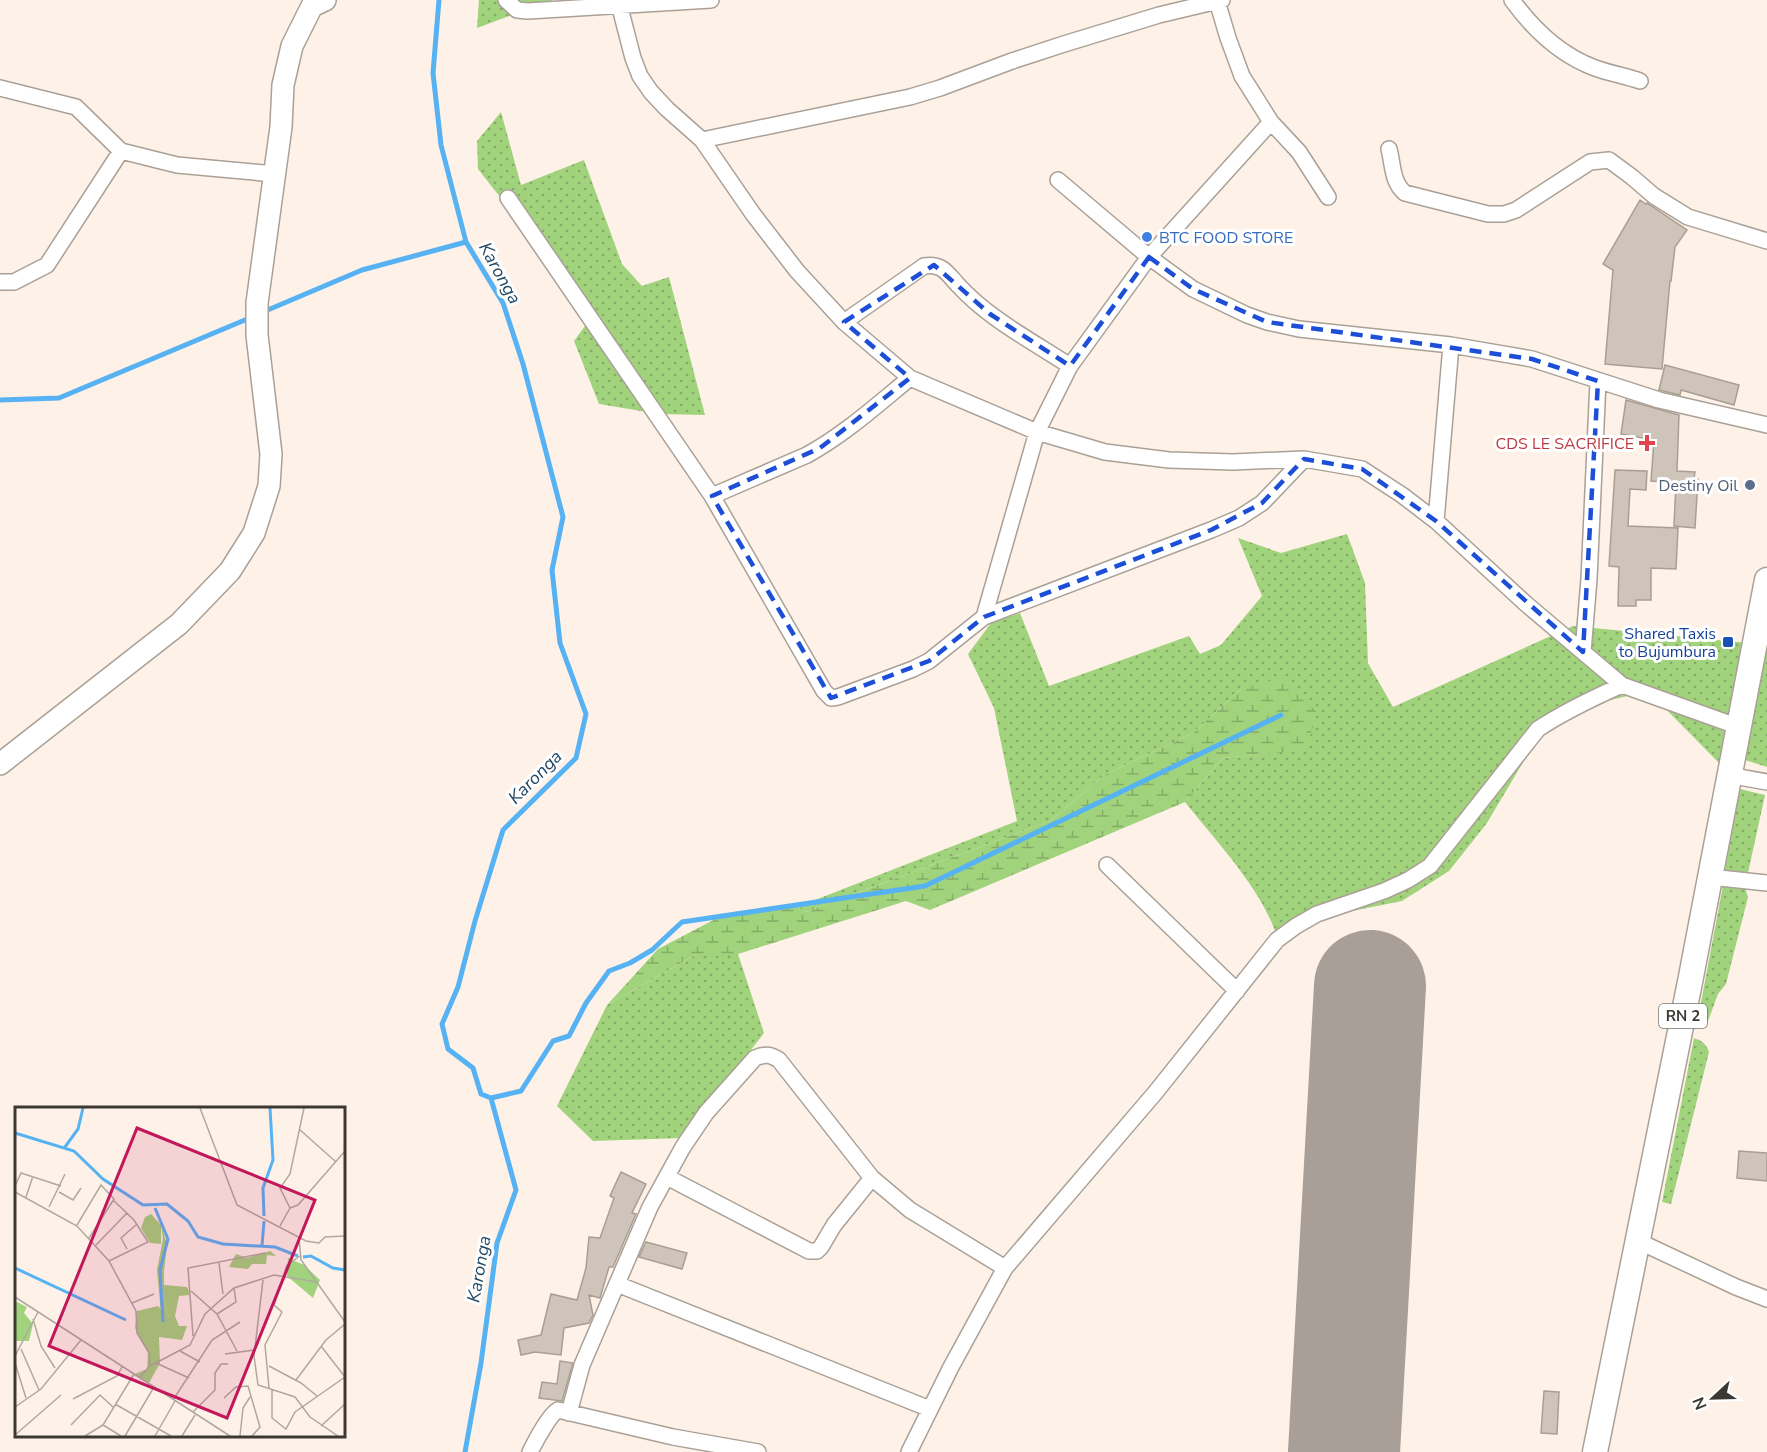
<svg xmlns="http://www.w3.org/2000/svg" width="1767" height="1452" font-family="'Nunito Sans',sans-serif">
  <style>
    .grass { fill: url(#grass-dots) }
    .wetland { fill: url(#wetland-marsh) }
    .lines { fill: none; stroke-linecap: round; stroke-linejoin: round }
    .stream { stroke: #57b2f4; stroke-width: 5 }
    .runway { stroke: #a89f98; stroke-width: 112 }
    .building { fill: #cfc4ba; stroke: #a99e94; stroke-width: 1.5 }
    .street-casing { stroke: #aaa096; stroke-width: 18 }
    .secondary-casing { stroke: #aaa096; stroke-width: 24 }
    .primary-casing { stroke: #aaa096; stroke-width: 27 }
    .street { stroke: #fff; stroke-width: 15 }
    .secondary { stroke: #fff; stroke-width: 21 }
    .primary { stroke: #fff; stroke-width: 24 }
    .marked { fill: none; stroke: #1d4ed8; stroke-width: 4.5; stroke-dasharray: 12 8; stroke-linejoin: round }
    .shop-dot { fill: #3f7fe0; stroke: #fff; stroke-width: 2 }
    .health-dot { fill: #e0444e; stroke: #fff; stroke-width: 2 }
    .service-dot { fill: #5c6f8a; stroke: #fff; stroke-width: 2 }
    .transit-dot { fill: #1a4fb4; stroke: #fff; stroke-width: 2 }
    .labels { text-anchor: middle; stroke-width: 6; stroke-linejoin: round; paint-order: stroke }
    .shield { fill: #fff; stroke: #767471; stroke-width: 1.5 }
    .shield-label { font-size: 15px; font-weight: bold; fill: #3c3834 }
    .shop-label { font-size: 16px; fill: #366cbe; stroke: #fff; text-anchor: start }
    .health-label { font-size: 16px; fill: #be3a42; stroke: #fff; text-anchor: end }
    .service-label { font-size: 16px; fill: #4e5e75; stroke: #fff; text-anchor: end }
    .transit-label { font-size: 16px; fill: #164399; stroke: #fff; text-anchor: end }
    .water-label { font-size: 18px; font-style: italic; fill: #224864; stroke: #fff }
    .inset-river { fill: none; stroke: #57b2f4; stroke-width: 3 }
    .inset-road { fill: none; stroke: #b0a8a0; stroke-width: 1.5 }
    .view { fill: #c2185b; fill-opacity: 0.15; stroke: #c2185b; stroke-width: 3 }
    .inset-edge { fill: none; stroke: #3c3834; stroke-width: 3 }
  </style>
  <defs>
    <pattern id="grass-dots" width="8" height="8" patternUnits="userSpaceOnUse" patternTransform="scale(1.5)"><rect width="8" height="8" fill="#a1d37d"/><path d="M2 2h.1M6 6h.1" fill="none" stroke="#84ac67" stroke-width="1.8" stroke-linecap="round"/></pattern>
    <pattern id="wetland-marsh" width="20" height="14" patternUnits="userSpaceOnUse" patternTransform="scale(1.5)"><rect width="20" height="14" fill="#a1d37d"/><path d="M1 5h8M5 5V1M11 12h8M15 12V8" fill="none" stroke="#84ac67"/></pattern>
  </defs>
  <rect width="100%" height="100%" fill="#fef2e8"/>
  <path class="grass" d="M479,0H553L477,28Z
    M501,112L521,185L584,160L622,264L642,286L669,277L705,415L659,414L599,404L574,341L593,315L478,169L477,141Z
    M1347,534L1365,583L1368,663L1393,707L1573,626L1748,643L1722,766L1653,696L1636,694L1581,707L1541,732L1487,823L1449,871L1402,901L1337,914L1304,928L1280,948C1269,896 1218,844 1185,802L1223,758L1306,749L1241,689L1193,733L1104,775L1052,820L806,912L797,907L1017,821L994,708L968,654L991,623L1020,613L1049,686L1189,636L1200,654L1221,645L1262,596L1238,538L1281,553Z
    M1767,639V767L1745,760Z
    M1740,789L1765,795L1748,873L1725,870Z
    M1723,885L1745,888L1748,897L1726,984L1718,994L1708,1021L1703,1024H1697Z
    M697,954H738L764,1033L683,1138L593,1141L557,1106L607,1005Z
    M1694,1038C1703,1041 1706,1044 1709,1052L1671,1204L1662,1202Z"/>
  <path class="wetland" d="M1280,678L1317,712L1306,750L1223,758L1185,802L930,910L906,901L738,954H697L607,1005L658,949L725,914L797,907L806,912L1052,820L1104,775L1193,733L1241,689Z"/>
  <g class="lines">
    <path class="stream" d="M439,0L433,73L441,145L466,242L503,303L523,364L563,517L552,570L560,643L586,714L576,758L503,830L475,921L458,987L442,1024L448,1049L473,1068L481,1094L491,1098L516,1190L497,1243L481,1363L465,1452
      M263,312L362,270L466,242
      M0,400L59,398L252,317
      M491,1098L521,1091L553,1041L569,1036L586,1003L609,971L630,963L652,950L682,922L925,886L1281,715"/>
    <path class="runway" d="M1344,1452L1370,986"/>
  </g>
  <path class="building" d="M1640,200L1646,204L1647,203L1687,230L1675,247L1671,281H1670L1662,369L1605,364L1613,270L1603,264Z
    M1665,365L1739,385L1734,405L1681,390L1680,395L1659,390Z
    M1626,400L1679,415L1677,471L1695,472L1694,479H1698L1695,528L1674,526L1676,483L1651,481L1654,440L1621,434Z
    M1615,470L1647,471L1646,490L1630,489L1628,526L1678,528L1676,569L1651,568V600H1636V606H1618L1619,567L1609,566Z
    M1739,1151L1767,1153V1181L1737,1178Z
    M621,1172L646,1184L632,1213L636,1214L613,1267H609L600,1298L589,1295L593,1315L589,1323L564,1328L561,1355L535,1352L521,1355L518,1340L541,1335L551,1294L577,1300L586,1268L589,1237L600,1238L614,1198L610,1196Z
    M646,1242L687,1253L682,1269L639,1257Z
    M560,1361L573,1363L562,1401L539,1398L542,1382L557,1384Z
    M1544,1391L1559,1392L1557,1434L1541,1433Z"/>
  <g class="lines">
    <g class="street-casing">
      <path id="street" d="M506,0L517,10L528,11L711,0
        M618,0L633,58L640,76L651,92L667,109L702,140L753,214L797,271L844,322L910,378L1037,432L1105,452L1169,460L1233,462L1304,459L1362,469L1402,495L1436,521L1525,603L1622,685
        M1512,0C1533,29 1560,55 1595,68C1609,73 1625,76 1640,81
        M1217,1L1228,38L1242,76L1271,122L1299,152L1328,197
        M0,88L76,107L121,151L177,165L274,174
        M702,140L910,97L940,88L1012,61L1064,44L1159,15L1222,0
        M1389,149C1393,164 1392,183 1405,193L1488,214H1504L1516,210L1590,162L1609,160L1632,177L1654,196L1688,217L1767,241
        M1058,180L1149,257L1193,289L1247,315L1267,322L1299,329L1451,345L1532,359L1659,400L1767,425
        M508,198L712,496L824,691L831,698L838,697L913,669L929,661L984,617L1211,530L1239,518L1262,503L1304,459
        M0,282H14L47,265L121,151
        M844,322L924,266C942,263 947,273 958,285C989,319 1032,341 1070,366
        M712,496L807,455C845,434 877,405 910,378
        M1436,521L1451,345
        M984,617L1037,432L1070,366L1149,257L1271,122
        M1583,652L1589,579L1598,381
        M1728,775L1767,782
        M1107,865L1237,991
        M1710,877L1767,883
        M667,1177L809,1251H817L821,1247L834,1225L872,1178
        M1638,1241L1736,1287L1767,1299
        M617,1284L930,1409
        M569,1413L582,1365L650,1207L683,1147L706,1113L755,1058C765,1054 770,1054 779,1060L872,1178L910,1210L1005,1268
        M530,1452C535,1442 550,1414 558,1410L673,1437L758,1452
        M909,1452L951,1367L1005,1268L1155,1093L1277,940L1296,926L1317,914L1384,891L1408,880L1430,866L1538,729C1565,711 1593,698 1622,685L1739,727"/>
    </g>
    <g class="secondary-casing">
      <path id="secondary" d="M0,764L179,624L230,571L254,533L269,486L271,454L257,335V303L281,127L283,85L292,46L312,6L325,0"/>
    </g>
    <g class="primary-casing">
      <path id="primary" d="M1595,1452L1690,982L1767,580"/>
    </g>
    <use href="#street" class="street"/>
    <use href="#secondary" class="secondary"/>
    <use href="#primary" class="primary"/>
  </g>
  <path class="marked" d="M1149,257L1193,289L1267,322L1532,359L1598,381L1583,652L1436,521L1362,469L1304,459L1262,503L1211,530L984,617L929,661L831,698L712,496L820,448L910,378L844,322L934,265L990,314L1070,366Z"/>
  <circle class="shop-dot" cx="1147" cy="237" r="6"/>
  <path class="health-dot" d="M1644 434h6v6h6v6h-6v6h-6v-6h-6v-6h6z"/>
  <circle class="service-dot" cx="1750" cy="485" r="6"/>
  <rect class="transit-dot" x="1722" y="636" width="12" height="12" rx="3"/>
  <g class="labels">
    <rect class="shield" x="1659" y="1004" width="48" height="24" rx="4.5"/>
    <g class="shield-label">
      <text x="1683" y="1021">RN 2</text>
    </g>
    <g class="shop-label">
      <text x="1159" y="243">BTC FOOD STORE</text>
    </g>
    <g class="health-label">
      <text x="1634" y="449">CDS LE SACRIFICE</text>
    </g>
    <g class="service-label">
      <text x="1738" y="491">Destiny Oil</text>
    </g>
    <g class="transit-label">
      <text x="1716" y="639">Shared Taxis<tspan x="1716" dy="18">to Bujumbura</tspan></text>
    </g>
    <g class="water-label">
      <text transform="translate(500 273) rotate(61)" y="6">Karonga</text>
      <text transform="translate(535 777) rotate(-45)" y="6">Karonga</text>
      <text transform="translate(479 1269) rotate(-80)" y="6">Karonga</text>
    </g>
  </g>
  <g transform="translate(15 1107)">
    <rect width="330" height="330" fill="#fef2e8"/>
    <path d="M136,107L146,118V137L135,136L126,121L130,110ZM255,144L261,149L252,148L251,157H237L233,162L214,160L221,147L232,151ZM149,146V178L172,180L174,184V188L164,189L160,209L164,219H172L167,233L144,230L145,256L134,276L120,267L132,262L133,246L120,221L122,204L143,199L154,212L147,182ZM273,151L289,158L305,173L298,191L272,169ZM0,194L12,200L9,206L18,217L14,234H0Z" fill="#a1d37d"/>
    <path d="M146,118L152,137L147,182L154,212L147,220L143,217L146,206L142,163L148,132Z" fill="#a1d37d"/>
    <path class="inset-river" d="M0,26L59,44L88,72L128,98L152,97L173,114L183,130L208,137L260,140L283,149M50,40L63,22L68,1M140,101L153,132L145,163L148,215M249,109L248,81L258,53L255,1M247,139L249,114M288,150L296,149L318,161L330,163M0,161L111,213"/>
    <path class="inset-road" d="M185,1L222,98L291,134L304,136L310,130L330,129M284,22L321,55M0,79L6,66L46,79M0,85L62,119L94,154L121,204L122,226L134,246L135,259L124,271M44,85L58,93L66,81M11,90L18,69M34,100L50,67M275,101L265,81L275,67L289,1M62,118L86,78L99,92L74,131M265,119L275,101L283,98L330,44M284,132L286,153L330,215M81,138L112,106M112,142L106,131L122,117M94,154L133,135L119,113L98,93M204,156L208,187M248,173L239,249L243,278L280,290L295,310L323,329M176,184L202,207L222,244M0,190L215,329M117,196L139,187M202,207L221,195L219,181M18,212L26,239L40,261M178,229L173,161L250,146M306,239L330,270M6,242L24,283M165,244L185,255M210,247L239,243M0,249L23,205M0,256L11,291M141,256L174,271M135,259L175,238L190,207L219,181L259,168L302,175M254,259L286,276L302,289M281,273L311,233L330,217M254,281L250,238L267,205L259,198L272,158L285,149M257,283V311L271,322L280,305L330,270M209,291L221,280L233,279L245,320L237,329M58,292L102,269L107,260M158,293L197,233L225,215M100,297L156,329M0,300L26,282L66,233M178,305L200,283V266L206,257H213M56,318L85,288L98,300M88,318L119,267M306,319L330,297M0,328L46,288M70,329L88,318L106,329M110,329L139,280M140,329L160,294M167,329L180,308M225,329L228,301L235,290"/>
    <path class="view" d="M122,21L300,93L212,311L34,239Z"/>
    <rect width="330" height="330" class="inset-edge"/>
  </g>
  <g transform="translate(1713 1398) rotate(248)" stroke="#ffffff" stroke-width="4.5" paint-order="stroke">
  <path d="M0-4.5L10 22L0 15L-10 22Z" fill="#3c3834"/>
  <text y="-9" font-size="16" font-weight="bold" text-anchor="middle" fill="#3c3834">N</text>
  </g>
</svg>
